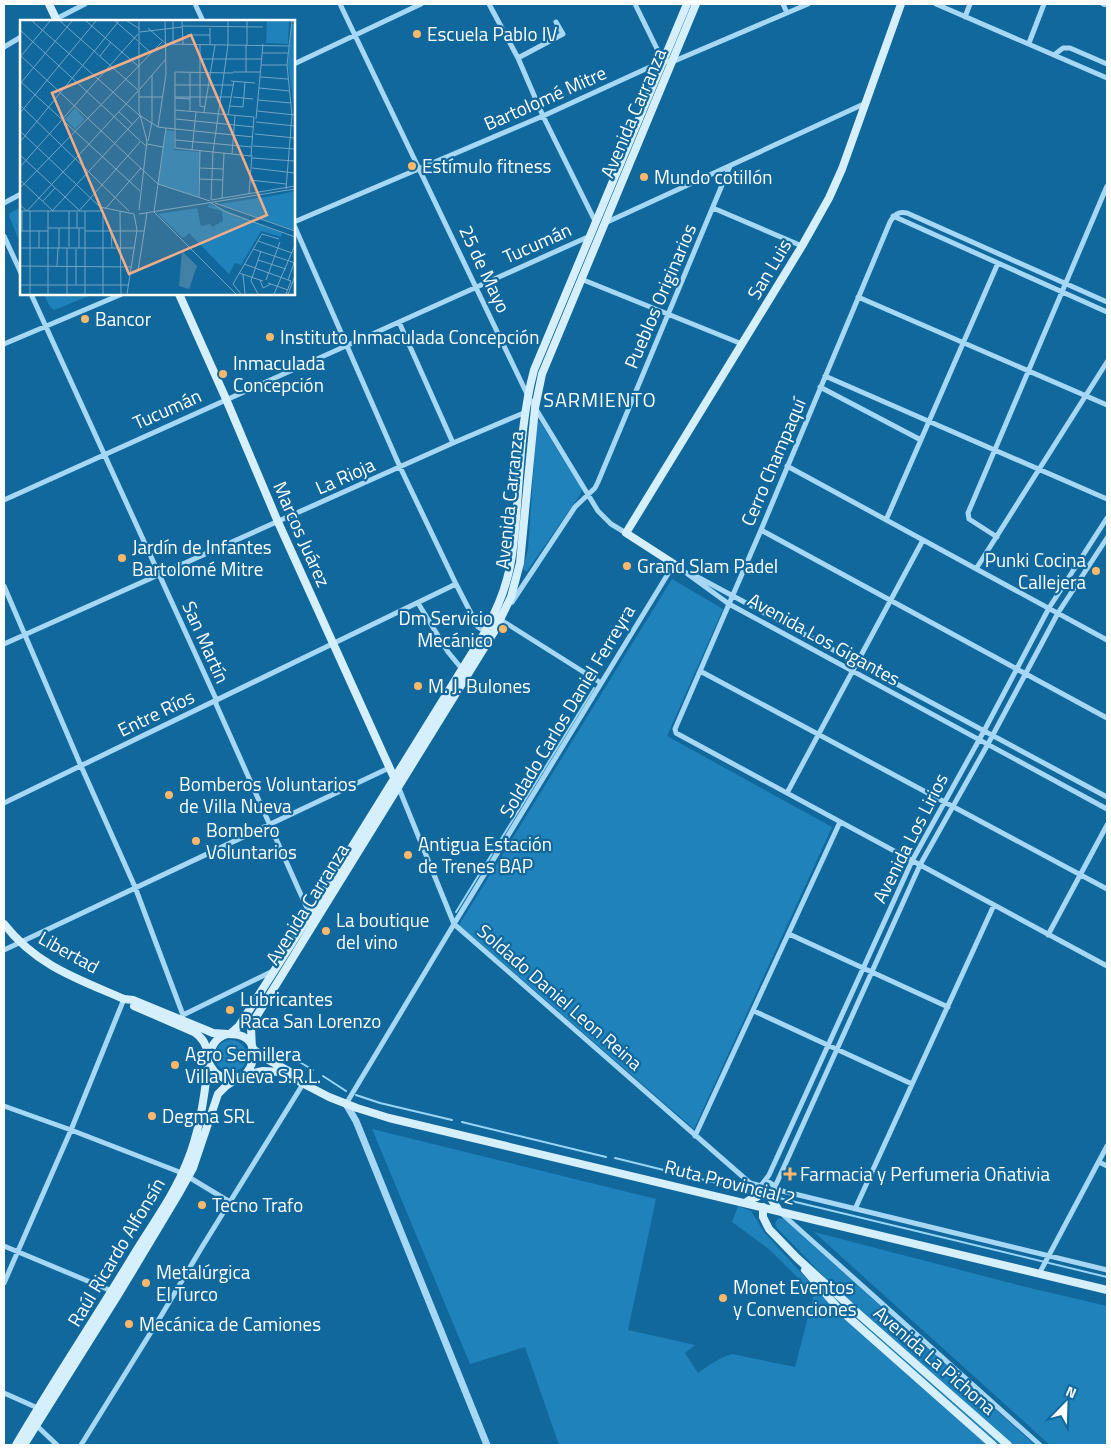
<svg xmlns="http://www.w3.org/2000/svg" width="1111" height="1449" font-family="'Titillium Web',sans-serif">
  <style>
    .green { fill: #1f82ba }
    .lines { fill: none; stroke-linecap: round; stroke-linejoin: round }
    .stream { stroke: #98d6f8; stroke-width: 2 }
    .minor { stroke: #a6d8f5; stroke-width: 5 }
    .tertiary { stroke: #a6d8f5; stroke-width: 7 }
    .secondary { stroke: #d6effd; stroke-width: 8 }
    .poi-dot { fill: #ffb86a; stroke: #11689d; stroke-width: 2 }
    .labels { text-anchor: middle; stroke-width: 4.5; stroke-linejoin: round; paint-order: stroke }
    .poi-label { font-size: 19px; fill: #fff; stroke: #11689d; text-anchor: start }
    .street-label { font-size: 19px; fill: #fff; stroke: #11689d }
    .neighbourhood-label { font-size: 20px; letter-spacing: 1px; fill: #fff; stroke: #11689d }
    .inset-road { fill: none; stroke: #70a4c4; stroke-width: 1 }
    .view { fill: #f4ac86; fill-opacity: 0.15; stroke: #f4ac86; stroke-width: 2.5 }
    .inset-edge { fill: none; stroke: #fff; stroke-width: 2.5 }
  </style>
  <rect width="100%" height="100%" fill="#11689d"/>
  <path class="green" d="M21,207V245L9,216L10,213Z
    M44,294H94L54,310L50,307Z
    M537,421L540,422L582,489L580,495L527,571H525L523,569L528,549Z
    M672,579L723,609L667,736L832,827L694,1129L459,925Z
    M215 1056a16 16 0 1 1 32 0a16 16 0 1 1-32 0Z
    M372,1129L656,1199L628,1330L695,1345L685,1353L698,1373C709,1365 719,1358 732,1354L795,1367L814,1294L770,1250L732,1222L738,1206L751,1211L764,1232L834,1309L987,1445H559L525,1347L470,1364Z
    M778,1218L783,1219L785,1220L1035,1445H1013L840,1293L777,1228L775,1224Z
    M814,1232L1026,1287L1107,1306V1445H1050Z
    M825,1289L844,1306L1003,1445H998L842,1308Z"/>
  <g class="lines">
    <path class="stream" d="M456,912L594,688
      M286,1054L313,1070
      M323,1076L346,1091
      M356,1095L380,1103L452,1120
      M462,1122L606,1157
      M615,1158L749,1191
      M779,1198L1107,1277"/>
    <path class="minor" d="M195,4L203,21
      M340,4L528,396L598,511L611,524L626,533
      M489,4L518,58L543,116L596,223
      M635,4L663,61
      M783,4L787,13
      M936,4L1107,78
      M1103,4L1107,5
      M965,17L970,4
      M52,21L85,4
      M1029,43L1044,4
      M4,47L21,37
      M1054,55L1063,48H1070L1107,64
      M518,58L563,34L556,22
      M294,64L421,4
      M4,203L21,194
      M713,208L802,246
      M893,216L1107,312
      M294,222L543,116L663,61L672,62L808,4
      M605,223L866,103
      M294,225L400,467L456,584L478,627L486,632
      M4,236L21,273
      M581,279L742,344
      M31,294L216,699V704L306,906L316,920
      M858,297L1107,405
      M1107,302L907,213C898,211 894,215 890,222L761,530L675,729L676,733L1107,966
      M399,322L453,443
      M4,344L122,294
      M825,376L1107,499
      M820,387L921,440
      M787,466L1107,640
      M4,500L590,236
      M886,520L998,263
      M761,530L1107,718
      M997,537L969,519L968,513L1107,186
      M1107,538L1058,613L988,744L920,865L774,1189L1107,1270
      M674,564L729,604L1107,809
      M976,569L1107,362
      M692,574L1107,797
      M4,586L81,766L135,887L183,1015L181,1020
      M512,602L575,507L595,488L598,482L730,166
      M418,603L448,652L462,669
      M501,620L601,683
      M4,644L453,443L526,412
      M700,671L1107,889
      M398,786L454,924L750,1183L761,1186
      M787,793L923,540
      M4,803L456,584
      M789,934L948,1007
      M1048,935L1107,825
      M4,950L389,768
      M754,1011L912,1084
      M183,1015L273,971
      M346,1104L454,924L674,564
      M4,1106L71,1130L182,1173L230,1202
      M695,1136L840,822
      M1099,1162L1107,1166
      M760 1189a7 7 0 1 1 14 0a7 7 0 1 1-14 0Z
      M763,1183L769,1175L912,861L984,731L1049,608L1107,518
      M855,1209L994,905
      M781,1213L1040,1445
      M4,1246L114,1292
      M1039,1274L1107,1146
      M4,1283L71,1130L124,999
      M4,1393L40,1409
      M35,1424L57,1445
      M81,1445L161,1316L202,1247L303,1084"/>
    <path class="tertiary" d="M346,1104L356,1121L487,1445"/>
    <path class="secondary" d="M49,4L57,21
      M179,294L226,399L278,522L396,782
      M674,564L626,533L802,246L829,198L842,169L901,4
      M4,924C37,966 78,979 124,999L133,1000L206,1030L213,1033L228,1034
      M134,1006L194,1032C203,1038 206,1044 208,1055
      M228,1034C274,1031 250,1100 217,1074C213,1071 211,1066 208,1062C211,1048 213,1038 228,1034Z
      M230,1034L239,1026L311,913L485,632C494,615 502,598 507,579C513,559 514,539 516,519C520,469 521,418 534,370L687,4
      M252,1048L251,1028L253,1022L494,632L511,597L520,563L535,408L542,374L696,4
      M253,1049L265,1058L292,1073
      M244,1075L263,1071L281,1072L329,1097L357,1108L389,1118L1107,1290
      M770,1195C771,1201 776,1205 779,1211
      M745,1203L753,1198L757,1197L762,1193
      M763,1207V1217L769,1229L797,1258L861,1316L1008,1445
      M805,1270L838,1308L993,1445
      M16,1445C54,1380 97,1316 136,1251C154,1222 175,1193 187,1162C200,1131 205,1095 208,1062
      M24,1445L118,1295L178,1195L193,1168L218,1094L226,1086L238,1078"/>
  </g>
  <g class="poi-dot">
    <circle cx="417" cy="34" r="5"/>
    <circle cx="412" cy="166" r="5"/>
    <circle cx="644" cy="177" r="5"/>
    <circle cx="85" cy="319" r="5"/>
    <circle cx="270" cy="337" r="5"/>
    <circle cx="223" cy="374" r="5"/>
    <circle cx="122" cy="558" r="5"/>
    <circle cx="627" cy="566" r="5"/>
    <circle cx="1096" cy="571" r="5"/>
    <circle cx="503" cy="629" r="5"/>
    <circle cx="418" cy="686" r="5"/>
    <circle cx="169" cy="795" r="5"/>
    <circle cx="196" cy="841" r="5"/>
    <circle cx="408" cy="855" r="5"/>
    <circle cx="326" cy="931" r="5"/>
    <circle cx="230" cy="1010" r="5"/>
    <circle cx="175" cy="1065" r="5"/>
    <circle cx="152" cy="1116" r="5"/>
    <path d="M787.5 1166.5h5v5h5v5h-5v5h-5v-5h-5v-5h5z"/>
    <circle cx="202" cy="1205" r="5"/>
    <circle cx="146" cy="1283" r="5"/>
    <circle cx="723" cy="1298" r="5"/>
    <circle cx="129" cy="1324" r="5"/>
  </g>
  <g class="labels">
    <g class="poi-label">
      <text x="427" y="41">Escuela Pablo IV</text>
      <text x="422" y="173">Estímulo fitness</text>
      <text x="654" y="184">Mundo cotillón</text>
      <text x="95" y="326">Bancor</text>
      <text x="280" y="344">Instituto Inmaculada Concepción</text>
      <text x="233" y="370">Inmaculada<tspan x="233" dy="22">Concepción</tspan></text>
      <text x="132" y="554">Jardín de Infantes<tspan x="132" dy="22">Bartolomé Mitre</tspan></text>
      <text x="1086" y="567" text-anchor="end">Punki Cocina<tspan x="1086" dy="22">Callejera</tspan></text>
      <text x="637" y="573">Grand Slam Padel</text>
      <text x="493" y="625" text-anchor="end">Dm Servicio<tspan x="493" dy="22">Mecánico</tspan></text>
      <text x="428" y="693">M. J. Bulones</text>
      <text x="179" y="791">Bomberos Voluntarios<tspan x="179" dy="22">de Villa Nueva</tspan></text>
      <text x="206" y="837">Bombero<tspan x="206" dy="22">Voluntarios</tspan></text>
      <text x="418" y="851">Antigua Estación<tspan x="418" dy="22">de Trenes BAP</tspan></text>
      <text x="336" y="927">La boutique<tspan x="336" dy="22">del vino</tspan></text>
      <text x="240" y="1006">Lubricantes<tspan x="240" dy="22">Raca San Lorenzo</tspan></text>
      <text x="185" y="1061">Agro Semillera<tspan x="185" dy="22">Villa Nueva S.R.L.</tspan></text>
      <text x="162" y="1123">Degma SRL</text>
      <text x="800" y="1181">Farmacia y Perfumeria Oñativia</text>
      <text x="212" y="1212">Tecno Trafo</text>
      <text x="156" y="1279">Metalúrgica<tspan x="156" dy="22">El Turco</tspan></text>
      <text x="733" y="1294">Monet Eventos<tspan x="733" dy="22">y Convenciones</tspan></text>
      <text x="139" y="1331">Mecánica de Camiones</text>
    </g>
    <g class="street-label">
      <text transform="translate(545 98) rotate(-24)" y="7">Bartolomé Mitre</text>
      <text transform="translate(633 113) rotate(-67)" y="7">Avenida Carranza</text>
      <text transform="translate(537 243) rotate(-24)" y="7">Tucumán</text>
      <text transform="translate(485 269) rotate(65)" y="7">25 de Mayo</text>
      <text transform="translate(769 269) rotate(-59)" y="7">San Luis</text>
      <text transform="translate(660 296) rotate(-67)" y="7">Pueblos Originarios</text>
      <text transform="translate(167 409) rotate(-24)" y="7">Tucumán</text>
      <text transform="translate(773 462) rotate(-67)" y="7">Cerro Champaquí</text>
      <text transform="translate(345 476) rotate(-24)" y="7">La Rioja</text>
      <text transform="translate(509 500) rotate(-84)" y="7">Avenida Carranza</text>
      <text transform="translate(302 534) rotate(66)" y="7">Marcos Juárez</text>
      <text transform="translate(824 639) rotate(29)" y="7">Avenida Los Gigantes</text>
      <text transform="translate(206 642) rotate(66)" y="7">San Martín</text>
      <text transform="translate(567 711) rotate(-59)" y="7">Soldado Carlos Daniel Ferreyra</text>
      <text transform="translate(156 713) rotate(-26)" y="7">Entre Ríos</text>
      <text transform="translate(910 838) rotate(-63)" y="7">Avenida Los Lirios</text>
      <text transform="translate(307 904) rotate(-58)" y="7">Avenida Carranza</text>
      <text transform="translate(69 952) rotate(29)" y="7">Libertad</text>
      <text transform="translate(560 997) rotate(41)" y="7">Soldado Daniel Leon Reina</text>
      <text transform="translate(730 1182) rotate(14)" y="7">Ruta Provincial 2</text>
      <text transform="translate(116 1252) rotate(-59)" y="7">Raúl Ricardo Alfonsín</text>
      <text transform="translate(935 1360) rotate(41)" y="7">Avenida La Pichona</text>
    </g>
    <g class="neighbourhood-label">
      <text x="600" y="407">SARMIENTO</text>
    </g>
  </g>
  <g transform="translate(20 20)">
    <rect width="275" height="275" fill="#11689d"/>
    <path d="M247,1H269L268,24L246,23ZM272,4L275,5V94L268,44ZM55,88L65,99L55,109L45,99ZM146,110L154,111V130L180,132L178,177L138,164ZM275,171L274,210L199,184L257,175ZM189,184L262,213L261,217L241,211L221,245L215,243L209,254L169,213L163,218L138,194L177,188L181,206L190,204L192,207L203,201L202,191L188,187Z" fill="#1f82ba"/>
    <path d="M162,231L177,246L169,269L159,266Z" fill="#4380a5"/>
    <path class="inset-road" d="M12,1L119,95L138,107M40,1L118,70M66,1L118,46M95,1L118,21M107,1L120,9M119,1V91L127,121L119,190M145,1L146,54L138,107L146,108M162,1L163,24M208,1V25L193,132L191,180L275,166M162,6L243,7M128,8L146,24L269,26M0,10L126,126M120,12L162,7M167,15H190M119,22L131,33M153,24V1M180,24V86L185,87M190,25V8M227,25V1M242,33H268M0,35L123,150M1,36L30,1M80,36L91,22M180,39H241M241,45H267M213,52H240M226,52V25M240,57L268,59M0,61L120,171M211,61L235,63M0,64L52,1M155,65H213M239,68L270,71M120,69L145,40M119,77H143M155,77H211M213,77L233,79M155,78L170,79M238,80L271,83M0,85L109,191M209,86L223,87L225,62M155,90L234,97L231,136L155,128V52L213,53M170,91V53M237,91L275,95M99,92L112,104M184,92L195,25M0,93L76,1M208,95L214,61M156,99L234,107M236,99L243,24M236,102L275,106M146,108L134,192L216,274M146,108L233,117M0,111L80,187L114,194M235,114L275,118M155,120L232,127M128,121L132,102V55M0,122L99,1M127,124L143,127M233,126L275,129M172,130L176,92M212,134L215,96M0,135L59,190M232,138L275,141M0,147L118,14M180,148L203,149M232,148L275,153M124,151L138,164L190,181M179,159L203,160M0,160L33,191M230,160L266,164M0,168L142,22M266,169L272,95L267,45L272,1M229,174L232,135M179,177L180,131M202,179L204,133M23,181L35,168M191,183L206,192L275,217M195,183L275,211M0,185L7,191L118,71M85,189L121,148M0,191H83M32,191L120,96M59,191L120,122M100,191L101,274M57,192V208M119,194L275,169M28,208H64M59,208V228M0,211H28M2,211V191M65,211H124M91,211L92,228M238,221L272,233M49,227V191M0,228H114M19,228V211M39,228V208M233,229L275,243M238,240L266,249M224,244L271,261L266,274M0,246L111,247M37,247L38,228M118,251L127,193M219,253L243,261M223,254L225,274M240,260L243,268L251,264M246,260L260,222M268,260L274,243M248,263L268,270M0,265H109M56,265V229M10,274V191M28,274V191M47,274V228M65,274V191M83,274V191M107,274L117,210L114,194M221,274L213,264L242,214L259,219M238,274L231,261L241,231M254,274L275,225M268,274L275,256"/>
    <path class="view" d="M171,15L247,195L109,254L32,73Z"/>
    <rect width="275" height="275" class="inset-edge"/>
  </g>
  <rect width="1111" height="1449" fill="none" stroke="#ffffff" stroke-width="10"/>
  <g transform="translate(1066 1404) rotate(23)" stroke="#11689d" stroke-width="4" paint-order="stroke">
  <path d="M0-4L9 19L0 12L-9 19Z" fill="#ffffff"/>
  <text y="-8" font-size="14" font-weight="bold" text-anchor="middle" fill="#ffffff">N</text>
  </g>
</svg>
